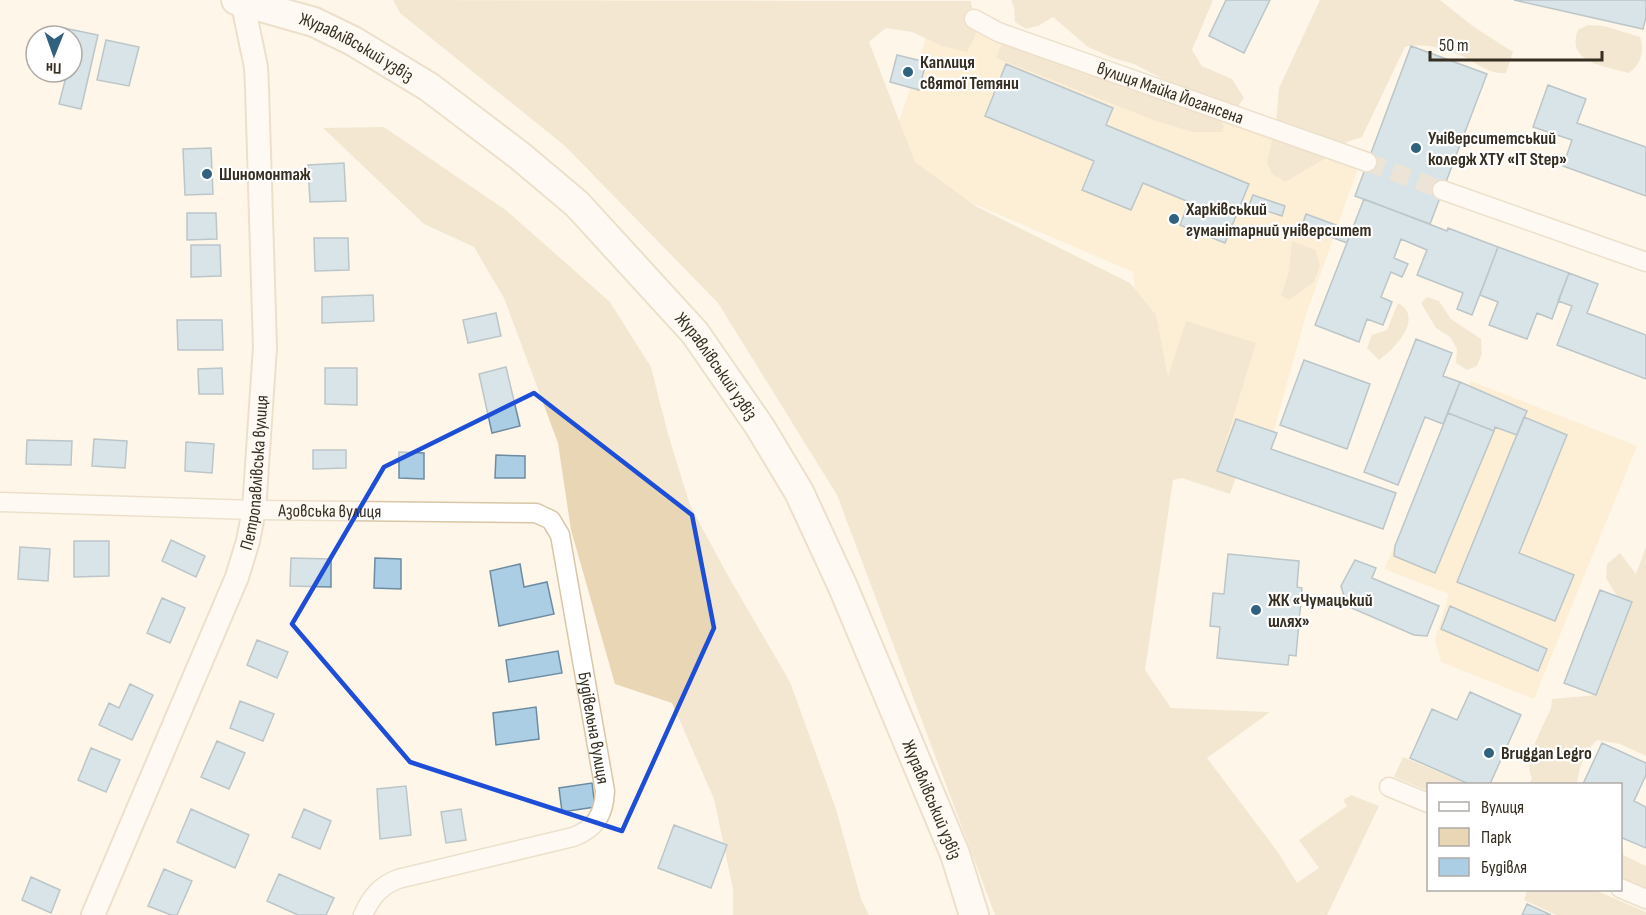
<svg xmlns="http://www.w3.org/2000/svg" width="1646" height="915" font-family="'Sofia Sans Condensed',sans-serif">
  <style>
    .built { fill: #fde7be }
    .green { fill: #e8d6b5 }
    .building { fill: #accee5; stroke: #6d8ca2; stroke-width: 1.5 }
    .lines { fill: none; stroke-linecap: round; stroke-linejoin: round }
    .minor-tunnel { stroke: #d5cec1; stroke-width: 18; stroke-dasharray: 18 9; stroke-linecap: butt }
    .minor-casing { stroke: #d8c6a6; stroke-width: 21 }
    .tertiary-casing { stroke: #d8c6a6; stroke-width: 26 }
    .primary-casing { stroke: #d8c6a6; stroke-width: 32 }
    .minor { stroke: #fff; stroke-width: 18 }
    .tertiary { stroke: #fff; stroke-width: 22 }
    .primary { stroke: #fff; stroke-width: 28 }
    .marked { fill: none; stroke: #1d4ed8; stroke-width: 4.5; stroke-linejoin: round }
    .poi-dot { fill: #30617f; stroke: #fff; stroke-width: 2 }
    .labels { text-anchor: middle; stroke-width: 4.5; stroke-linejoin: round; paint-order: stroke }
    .street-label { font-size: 18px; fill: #352e21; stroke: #fff }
    .poi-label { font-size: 18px; font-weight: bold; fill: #352e21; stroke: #fff; text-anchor: start }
  </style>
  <rect width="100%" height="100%" fill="#fdf6e9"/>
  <path class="built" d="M940,12L1361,160L1306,315L1261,477L1150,439L1133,272L885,166L927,35Z
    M1471,381L1637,446L1534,699L1441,662L1435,640L1449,594L1384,569Z"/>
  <path class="green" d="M393,0L971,1L976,34L967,52L942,46L912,32L886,28L869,42L915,162L977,207L1130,283L1156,315L1168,377L1186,321L1256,343L1217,471L1236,477L1230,494L1182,478L1173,480L1145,670L1171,708L1270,712L1207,758L1277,851L1297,883L1319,868L1299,840L1347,806L1343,800L1351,795L1379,806L1327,915H995L837,495L718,303L565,146L400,13Z
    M1011,0H1213L1192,50L1202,66L1232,79L1244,98L1237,108L1204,100L1134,64L1113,58L1088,47L1053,17L1038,26L1026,29L1015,22L1014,7Z
    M1320,0H1440L1474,27L1513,52L1506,73C1489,75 1476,62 1462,56C1443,48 1425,43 1405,47L1362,137L1347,142L1326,158L1285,182L1272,174L1267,163L1276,122L1279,88Z
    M1588,25L1604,26L1640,37C1645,51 1641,64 1629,73C1605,66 1565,63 1578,30Z
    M1015,44L1220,120L1224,126L1223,132H1193L1156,121L996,58L1001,45Z
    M384,127L507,211L610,302L651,367L668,434L690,505L727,574L790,682L836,809L861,899L869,915H733V889L714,799L672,703L615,684L571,530L558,443L504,298L474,247L424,224L323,128Z
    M1292,241L1315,250L1320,265L1314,282L1289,300L1281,296L1289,271Z
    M1427,297L1439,301L1451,319L1481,339L1482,354L1477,366L1467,370L1456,363L1457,349L1450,337L1436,328L1421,303Z
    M1398,303C1425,317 1394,350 1379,360L1367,348L1372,335L1387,330Z
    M1646,547V756L1620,744L1597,740C1584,753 1579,767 1577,784H1529L1532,778C1522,763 1544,724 1551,708L1552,699L1596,695L1624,608L1606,578L1607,564L1620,553L1636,574Z
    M1403,757L1468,784H1428V791L1394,777Z
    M1621,854L1646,866V889L1621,878Z
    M1527,890H1595L1646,912V915H1556L1524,900Z"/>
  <path class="building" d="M1226,0H1270L1244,53L1209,36Z
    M1514,0H1646V17L1643,29Z
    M59,27L98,35L81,109L59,104L66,77L50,74V72H72V36H57Z
    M106,40L139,47L129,86L97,80Z
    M1411,46L1487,74L1430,224L1355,196Z
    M897,55L926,62L919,90L890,82Z
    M1006,64L1113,108L1106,125L1249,184L1225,243L1180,225L1189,202L1143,183L1131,210L1082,190L1094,161L985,116Z
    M1548,85L1586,99L1577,123L1646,147V196L1563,166L1572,140L1533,127Z
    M211,148L213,194L185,195L183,149Z
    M344,163L346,201L310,202L308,165Z
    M1253,195L1285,206L1282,216L1249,205Z
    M1364,199L1447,231L1448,228L1498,247L1472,315L1457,309L1463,293L1417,275L1427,250L1401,239L1394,258L1408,264L1402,277L1391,272L1381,297L1392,302L1383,325L1367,319L1359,342L1315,325Z
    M187,213H216L217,239L187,240Z
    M1306,214L1352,231L1347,243L1302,226Z
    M314,238H348L349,270L315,271Z
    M191,245H220L221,276L191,277Z
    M1498,247L1569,273L1552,319L1537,313L1527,339L1489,325L1498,302L1480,295Z
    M1569,273L1598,284L1587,313L1646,335V379L1557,345L1572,306L1558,301Z
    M373,295L374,321L322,323V297Z
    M496,313L501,336L468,343L463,320Z
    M177,320H222L223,350H178Z
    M1416,339L1452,353L1443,376L1460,382L1443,424L1425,417L1398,485L1364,472Z
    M1304,360L1370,384L1347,449L1280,425Z
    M506,367L520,426L492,433L479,374Z
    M222,368L223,394H199L198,369Z
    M325,368H357V405L325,404Z
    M1460,382L1527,411L1517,435L1495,427L1494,431L1448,413Z
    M1448,413L1494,431L1435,573L1394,556L1395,546Z
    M1524,417L1567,435L1519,553L1574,575L1555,621L1457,582Z
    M1236,419L1277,433L1271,449L1396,493L1383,529L1217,471Z
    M94,439L127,441L125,468L92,466Z
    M27,440L72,441L71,465L26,464Z
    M186,442L214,444L212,473L185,471Z
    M313,450H346V468L313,469Z
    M399,452L424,453V479L399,478Z
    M496,455L525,456V478H495Z
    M171,540L205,556L196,577L162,561Z
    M74,541H109V576L74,577Z
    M20,547L50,549L48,581L18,579Z
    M1228,554L1299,561L1297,587L1302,588L1296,656L1289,655L1288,665L1217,658L1220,627L1210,626L1213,593L1224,594Z
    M291,558L331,559V587L290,586Z
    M375,558L401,559V589L374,588Z
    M1355,560L1376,568L1372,578L1439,606L1427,636L1414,635L1347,606L1341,586Z
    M520,564L524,587L547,582L554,614L499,626L490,571Z
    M1600,590L1632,602L1596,695L1564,683Z
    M162,598L185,608L170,643L147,633Z
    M1450,606L1547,649L1538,671L1441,629Z
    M257,640L288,652L277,678L247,665Z
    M558,651L562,673L509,682L506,660Z
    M130,684L153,695L132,740L99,725L109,703L119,708Z
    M1470,692L1521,715L1490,784H1469L1410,758L1432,709L1457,720Z
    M240,701L274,714L263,741L230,728Z
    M536,707L539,739L496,745L493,713Z
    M217,741L245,753L229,789L201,777Z
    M1602,743L1646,763V775L1634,801L1646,807V848L1620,837V784H1583Z
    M91,748L120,760L106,792L78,780Z
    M592,783L595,807L562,812L559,788Z
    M406,786L411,835L380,839L377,789Z
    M191,809L249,835L235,868L177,842Z
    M304,809L331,821L320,849L292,837Z
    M461,809L466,840L446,843L441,812Z
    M674,825L727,845L711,888L658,868Z
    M164,869L192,881L177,915H171L148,906Z
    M279,874L334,898L326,915H298L267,901Z
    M31,877L60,890L51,913L22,900Z
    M1527,904L1551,915H1522Z"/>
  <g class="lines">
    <path class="minor-tunnel" d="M1367,162L1442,190"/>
    <g class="minor-casing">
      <g id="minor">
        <path id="s1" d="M974,19L998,32L1367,162"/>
        <path d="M1442,190L1646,262"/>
        <path id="s2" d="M0,502L254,510L536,513L551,520L560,535L605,791C604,815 595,829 573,837L398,879C380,886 371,897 363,915"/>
        <path d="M1389,787L1428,803"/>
        <path d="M1620,888L1646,899"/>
      </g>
    </g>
    <g class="tertiary-casing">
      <g id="tertiary">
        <path id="s3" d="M93,915L237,577L248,541L254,510L265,347L257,87L256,67L242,0"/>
      </g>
    </g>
    <g class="primary-casing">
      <g id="primary">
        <path id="s4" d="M236,0L314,22L353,41L429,87L520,156L577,204L695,333L760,427L799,492L843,587L955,854L974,915"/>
      </g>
    </g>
    <use href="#minor" class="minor"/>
    <use href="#tertiary" class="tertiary"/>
    <use href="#primary" class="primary"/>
  </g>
  <path d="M0 0H1646V915H0ZM534,393L692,515L714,628L622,831L410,762L292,624L384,467Z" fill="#fdf6e9" fill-opacity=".55" fill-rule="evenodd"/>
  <path class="marked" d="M534,393L692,515L714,628L622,831L410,762L292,624L384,467Z"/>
  <g class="poi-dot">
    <circle cx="908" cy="72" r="6"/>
    <circle cx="1416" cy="148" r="6"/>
    <circle cx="207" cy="174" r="6"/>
    <circle cx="1174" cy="219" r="6"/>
    <circle cx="1256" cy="610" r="6"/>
    <circle cx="1489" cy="753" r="6"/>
  </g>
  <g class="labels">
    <g class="street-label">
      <text dy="6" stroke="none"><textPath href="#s4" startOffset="130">Журавлівський узвіз</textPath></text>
      <text dy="6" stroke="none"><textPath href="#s1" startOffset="210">вулиця Майка Йогансена</textPath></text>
      <text dy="6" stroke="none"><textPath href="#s4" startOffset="616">Журавлівський узвіз</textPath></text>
      <text dy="6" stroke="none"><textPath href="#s3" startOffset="474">Петропавлівська вулиця</textPath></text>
      <text dy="6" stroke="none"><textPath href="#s2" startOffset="330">Азовська вулиця</textPath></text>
      <text dy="6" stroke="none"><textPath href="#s2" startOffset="766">Будівельна вулиця</textPath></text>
      <text dy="6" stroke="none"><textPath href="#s4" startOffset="1102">Журавлівський узвіз</textPath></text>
    </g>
    <g class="poi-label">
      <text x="920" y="68">Каплиця<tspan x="920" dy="21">святої Тетяни</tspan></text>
      <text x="1428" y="144">Університетський<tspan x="1428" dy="21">коледж ХТУ «IT Step»</tspan></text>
      <text x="219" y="180">Шиномонтаж</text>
      <text x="1186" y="215">Харківський<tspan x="1186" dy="21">гуманітарний університет</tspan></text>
      <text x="1268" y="606">ЖК «Чумацький<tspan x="1268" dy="21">шлях»</tspan></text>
      <text x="1501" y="759">Bruggan Legro</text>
    </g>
  </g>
  <rect x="1427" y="783" width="195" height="108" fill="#ffffff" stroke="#aeaba6" stroke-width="1.5"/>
  <rect x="1439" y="802" width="30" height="9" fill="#ffffff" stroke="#aeaba6" stroke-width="1.5"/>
  <text x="1481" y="813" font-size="18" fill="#352e21">Вулиця</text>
  <rect x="1439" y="828" width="30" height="18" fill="#e8d6b5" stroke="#aeaba6" stroke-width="1.5"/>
  <text x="1481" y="843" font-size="18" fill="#352e21">Парк</text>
  <rect x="1439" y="858" width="30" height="18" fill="#accee5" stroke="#aeaba6" stroke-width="1.5"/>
  <text x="1481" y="873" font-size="18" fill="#352e21">Будівля</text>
  <g transform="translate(54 54) rotate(181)"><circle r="28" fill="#ffffff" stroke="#aeaba6" stroke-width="1.5"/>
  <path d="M0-4.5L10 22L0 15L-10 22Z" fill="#30617f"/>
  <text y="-9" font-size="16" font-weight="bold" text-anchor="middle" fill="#352e21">Пн</text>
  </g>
  <path d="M1430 51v9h172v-9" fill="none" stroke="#352e21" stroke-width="3"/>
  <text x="1439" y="51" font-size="18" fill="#352e21" stroke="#ffffff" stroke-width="4.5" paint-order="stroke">50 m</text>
</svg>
